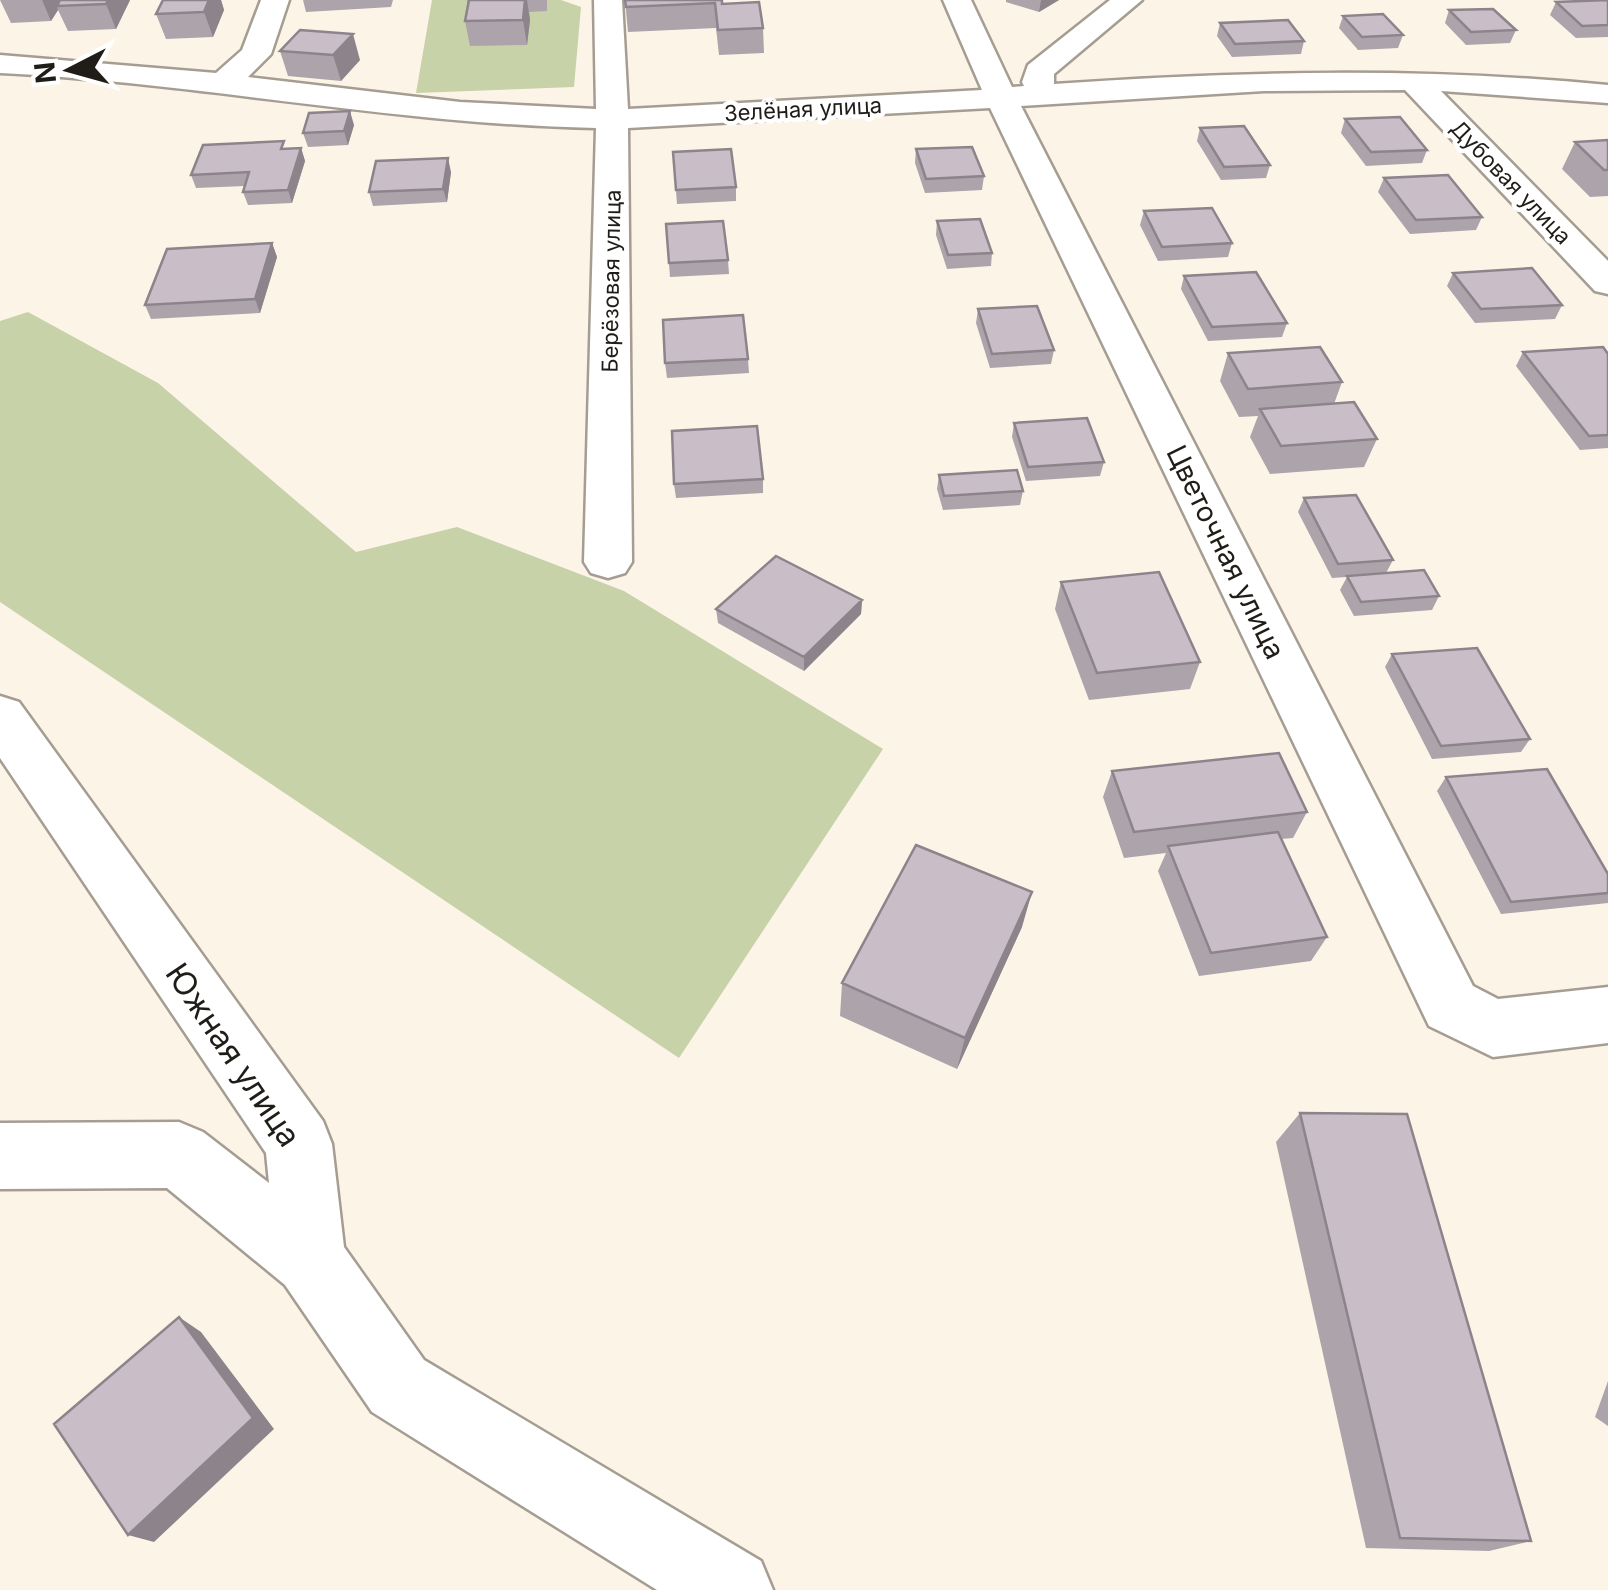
<svg xmlns="http://www.w3.org/2000/svg" width="1608" height="1590" font-family="Inter,sans-serif">
  <style>
    .green { fill: #c7d2a9 }
    .lines { fill: none; stroke-linecap: round; stroke-linejoin: round }
    .minor-casing { stroke: #a59d92; stroke-width: 5 }
    .minor { fill: #fff; fill-rule: evenodd }
    .wall { fill: #ada3ab }
    .shaded-wall { fill: #8d848b }
    .building { fill: #c9bdc7; stroke: #8d848b; stroke-width: 2.5 }
    .labels { text-anchor: middle; stroke-width: 9; stroke-linejoin: round; paint-order: stroke }
    .far-street-label { font-size: 22px; fill: #201d19; stroke: #fff }
    .street-label { font-size: 28px; fill: #201d19; stroke: #fff }
    .near-street-label { font-size: 32px; fill: #201d19; stroke: #fff }
  </style>
  <rect width="100%" height="100%" fill="#fdf4e8"/>
  <path class="green" d="M432,0H561L581,7L574,87L416,93Z
    M28,312L158,383L356,552L457,527L624,591L883,749L679,1058L0,602V321Z"/>
  <g class="lines">
    <g class="minor-casing">
      <path id="minor" d="M261,0H289L271,54L248,77L460,102L596,109L594,0H622L628,109L982,90L943,0H971L1012,87L1024,86L1022,82L1028,65L1110,0H1142L1054,74V84C1239,71 1423,67 1608,85V103L1441,91L1608,261V294L1595,291L1405,90L1264,91L1021,106L1473,986L1498,999L1608,987V1043L1493,1057L1429,1026L990,108L628,128L632,562L625,573L608,578L591,573L584,562L596,128C396,124 200,83 0,73V55L216,73L242,50Z
        M0,696L19,702L323,1121L332,1144L344,1247L424,1360L761,1561L773,1590H657L372,1412L285,1285L167,1188L0,1189V1123L179,1122L203,1132L269,1183L266,1153L0,758Z"/>
    </g>
    <use href="#minor" class="minor"/>
  </g>
  <path class="wall" d="M0,0H130L116,29L68,31L58,10L51,21L11,23Z
    M163,0H221L224,10L213,37L166,39L156,14Z
    M303,0H393L391,7L306,12Z
    M467,0H547V11L529,12L530,20L527,45L470,46L465,21L468,5Z
    M625,0L722,4L763,28L764,53L719,55L716,28L628,32Z
    M1006,0H1059L1039,12L1006,2Z
    M1608,0V37L1576,38L1550,15L1556,2Z
    M1449,10L1516,30L1510,43L1466,45L1445,23Z
    M1343,16L1403,35L1398,48L1358,50L1339,28Z
    M1220,23L1304,41L1301,54L1232,57L1217,36Z
    M300,30L360,60L341,81L288,76L280,51Z
    M1345,119L1427,150L1422,163L1366,166L1341,133Z
    M354,125L348,145L308,147L303,133Z
    M1200,128L1270,165L1266,178L1221,180L1197,141Z
    M1608,140V196L1590,197L1562,169L1575,142Z
    M301,148L305,161L292,203L248,205L243,192L245,186L196,188L191,175L287,149Z
    M916,149L984,176L982,190L925,193L915,163Z
    M673,152L736,187V201L677,204Z
    M451,172L447,202L373,206L369,192Z
    M1384,178L1482,217L1476,230L1410,234L1378,192Z
    M1144,211L1232,243L1228,257L1158,261L1140,225Z
    M937,221L992,253L991,266L947,269L936,235Z
    M666,224L728,260L729,274L670,277Z
    M272,243L277,257L260,313L151,319L145,305Z
    M1453,273L1562,305L1555,319L1475,323L1447,286Z
    M1184,276L1287,323L1282,337L1208,341L1181,289Z
    M978,309L1054,350L1051,364L990,368L976,323Z
    M1523,352L1608,354V448L1580,450L1516,366Z
    M1228,353L1342,382L1334,404L1377,439L1364,467L1270,474L1250,437L1258,416L1239,417L1220,381Z
    M748,359L749,373L667,378L665,363Z
    M1014,423L1104,462L1100,476L1026,481L1012,437Z
    M939,475L1023,491L1020,505L943,510L937,489Z
    M763,479V493L676,498L674,484Z
    M1304,498L1393,560L1386,573L1439,596L1432,610L1354,616L1340,590L1347,577L1332,578L1298,512Z
    M1061,582L1200,662L1190,689L1089,700L1055,609Z
    M862,600L861,614L804,671L718,623L716,609Z
    M1392,654L1530,739L1521,752L1432,759L1385,667Z
    M1112,771L1307,812L1293,838L1281,839L1327,937L1311,961L1199,976L1158,871L1166,853L1124,858L1103,797Z
    M1446,777L1608,874V903L1501,914L1437,791Z
    M1022,927L957,1069L840,1016L842,983Z
    M1300,1113L1531,1541L1489,1551L1366,1548L1276,1142Z
    M1608,1381V1426L1595,1417Z"/>
  <path class="shaded-wall" d="M42,0H62L57,6L58,10L51,21Z
    M108,0H130L116,29L106,4Z
    M209,0H221L224,10L213,37L204,12Z
    M525,0H527L530,20L527,45L523,20Z
    M1041,0H1059L1039,12Z
    M353,34L360,60L341,81L333,55Z
    M350,111L354,125L348,145L344,131Z
    M301,148L305,161L292,203L288,190Z
    M448,158L451,172L447,202L443,189Z
    M272,243L277,257L260,313L255,299Z
    M862,600L861,614L804,671V657Z
    M1032,892L1022,927L957,1069L965,1038Z
    M179,1317L201,1332L274,1429L154,1542L128,1535Z"/>
  <path class="building" d="M60,0H108L106,4L57,6Z
    M163,0H209L204,12L156,14Z
    M469,0H525L523,20L465,21Z
    M625,0H722V4L759,2L763,28L718,30L715,3L626,7Z
    M1608,0V25L1582,26L1556,2Z
    M1493,9L1516,30L1471,32L1449,10Z
    M1383,14L1403,35L1362,37L1343,16Z
    M1288,20L1304,41L1235,44L1220,23Z
    M300,30L353,34L333,55L280,51Z
    M350,111L344,131L303,133L309,113Z
    M1400,117L1427,150L1371,152L1345,119Z
    M1244,126L1270,165L1224,167L1200,128Z
    M1608,140V170H1604L1575,142Z
    M284,141L281,149L301,148L288,190L243,192L249,172L191,175L203,145Z
    M972,147L984,176L926,179L916,149Z
    M731,149L736,187L676,190L673,152Z
    M448,158L443,189L369,192L376,161Z
    M1448,175L1482,217L1416,220L1384,178Z
    M1212,208L1232,243L1162,247L1144,211Z
    M980,219L992,253L948,255L937,221Z
    M723,221L728,260L669,263L666,224Z
    M272,243L255,299L145,305L167,249Z
    M1532,268L1562,305L1481,309L1453,273Z
    M1256,272L1287,323L1212,327L1184,276Z
    M1037,306L1054,350L992,354L978,309Z
    M743,315L748,359L665,363L663,320Z
    M1320,347L1342,382L1248,389L1228,353Z
    M1603,347L1608,354V435L1589,436L1523,352Z
    M1354,402L1377,439L1281,446L1260,409Z
    M1087,418L1104,462L1028,467L1014,423Z
    M757,426L763,479L674,484L672,431Z
    M1017,470L1023,491L944,496L939,475Z
    M1356,495L1393,560L1338,564L1304,498Z
    M776,556L862,600L804,657L716,609Z
    M1424,570L1439,596L1361,602L1347,576Z
    M1159,572L1200,662L1097,673L1061,582Z
    M1477,648L1530,739L1441,746L1392,654Z
    M1279,753L1307,812L1134,832L1112,771Z
    M1547,769L1608,874V893L1511,902L1446,777Z
    M1278,832L1327,937L1211,953L1168,846Z
    M916,845L1032,892L965,1038L842,983Z
    M1300,1113L1407,1114L1531,1541L1400,1538Z
    M179,1317L253,1418L128,1535L54,1424Z"/>
  <g class="labels">
    <g class="far-street-label">
      <text transform="translate(803 109) rotate(-3)" y="8">Зелёная улица</text>
      <text transform="translate(1511 182) rotate(46)" y="8">Дубовая улица</text>
      <text transform="translate(611 281) rotate(-89)" y="8">Берёзовая улица</text>
    </g>
    <g class="street-label">
      <text transform="translate(1226 552) rotate(64)" y="10">Цветочная улица</text>
    </g>
    <g class="near-street-label">
      <text transform="translate(233 1055) rotate(56)" y="11">Южная улица</text>
    </g>
  </g>
  <g transform="translate(70 70) rotate(264)" stroke="#ffffff" stroke-width="8" paint-order="stroke">
  <path d="M0-8L18 38L0 25L-18 38Z" fill="#201d19"/>
  <text y="-15" font-size="28" font-weight="bold" text-anchor="middle" fill="#201d19">N</text>
  </g>
</svg>
